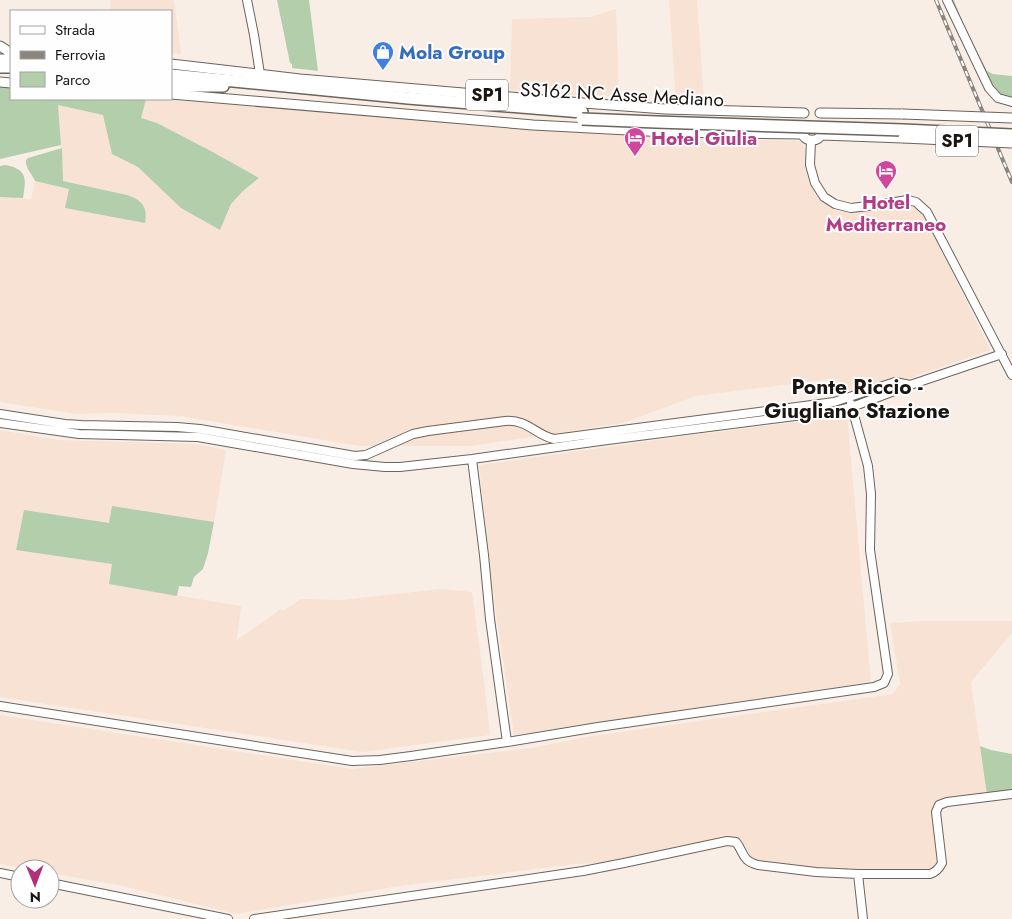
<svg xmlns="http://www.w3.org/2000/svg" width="1012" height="919" font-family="Jost,sans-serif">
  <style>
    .industrial { fill: #f7e2d4 }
    .green { fill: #b3ceab }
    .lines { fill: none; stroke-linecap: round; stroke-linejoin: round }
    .minor-casing { stroke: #6c635c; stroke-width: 10 }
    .major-casing { stroke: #6c635c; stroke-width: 11 }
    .highway-casing { stroke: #6c635c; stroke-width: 14 }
    .minor { stroke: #fff; stroke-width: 8 }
    .major { stroke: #fff; stroke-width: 9 }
    .highway { stroke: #fff; stroke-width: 11 }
    .rail-casing { stroke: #8c847e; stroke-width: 4 }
    .rail { stroke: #fefefe; stroke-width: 2; stroke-dasharray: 5.5; stroke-linecap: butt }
    .major-bridge-casing { stroke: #6c635c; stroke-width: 11; stroke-linecap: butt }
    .highway-bridge-casing { stroke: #6c635c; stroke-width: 14; stroke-linecap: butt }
    .major-bridge { stroke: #fff; stroke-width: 9 }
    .highway-bridge { stroke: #fff; stroke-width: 11 }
    .labels { text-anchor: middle; stroke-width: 4; stroke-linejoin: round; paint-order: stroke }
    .shield { fill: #fefefe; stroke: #5e5b59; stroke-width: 1 }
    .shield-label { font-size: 18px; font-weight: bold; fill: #191512 }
    .shop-label { font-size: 19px; font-weight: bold; fill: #366cbe; stroke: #fefefe; text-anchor: start }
    .street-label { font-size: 19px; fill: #191512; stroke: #fefefe }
    .hotel-label { font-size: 19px; font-weight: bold; fill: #b23c85; stroke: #fefefe; text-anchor: start }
    .quarter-label { font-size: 21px; font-weight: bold; fill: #191512; stroke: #fefefe }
  </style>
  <rect width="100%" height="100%" fill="#f9eee6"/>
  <path class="industrial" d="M110,0H174L181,54L171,53V11H111Z
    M669,0H697L704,101L676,100Z
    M616,9L619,94L617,96L567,95L566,89L561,88L560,92L558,94L547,93L545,88H541L539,92L510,90L512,19L591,17Z
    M139,99H159L304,108L362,113L387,117L453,124L555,131L681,138L800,141L803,144L805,149V164L808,180L815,195L823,203L836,211L847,212L909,205L919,208L925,216L990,350L905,380L894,378L853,392L830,379L696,396L623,423L471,446H360L180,416L113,413L76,414L0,402V197H18L31,200L35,181L69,189L66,207L127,195L63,181L61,145L58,105L103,115L113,154L138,167L220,230L231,204L243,191L259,179L209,150L157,123L141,118Z
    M847,415L871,682L514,735L492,585L479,465L664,439Z
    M0,430L58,440L196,444L226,450L214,522L112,506L109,524L24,510L16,549L112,564L109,584L241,606L237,640L281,609L283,611L301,599L342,600L441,589L472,592L484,681L490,735L363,752L0,697Z
    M926,621H1012V633L971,682L987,795L937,801L933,806L940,862L936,869L929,873L816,870L752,861L747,857L739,840L726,835L717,837L714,839L690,846L600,863L575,864L399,886L236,914L123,886L50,873V869H29L0,864V715L352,769L531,748L592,736L893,694L900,684L890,623Z"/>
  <path class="green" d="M277,0H309L318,71L292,68V64L290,63Z
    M948,0H954L964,26L987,71L993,74L1012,76V100L1003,98L992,89Z
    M0,85L11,86V99H146L141,118L157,123L209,150L259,178L243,191L231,204L220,230L181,208L138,167L112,154L103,115L58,105L61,145L0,159Z
    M62,148L63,181L127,195C142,200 148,207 145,223L65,208L69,189L35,181C32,174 25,168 26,160L28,158Z
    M5,165C28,169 26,179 23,198L0,197V166Z
    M112,506L214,522L208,553L203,569L194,577L191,587L179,586L177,596L109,584L112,564L16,550L24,510L109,523Z
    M980,746L991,750L1012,754V791L987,795Z"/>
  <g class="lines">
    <g class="minor-casing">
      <path id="minor" d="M247,0L254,35L260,74
        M947,0L989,88L998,98L1012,102
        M811,140L810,165L815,183L824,197L835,204L851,208L868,206L908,200L916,202L927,212L1012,375
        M910,385L1002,354
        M0,414L65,424L81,425L177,427L200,429L355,456L366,455L413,434L428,431L505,421C528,419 535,435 554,439L834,402L895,382L910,385L852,407L835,411L600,441L472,459L400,467H385L353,464L198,437L79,434L0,423
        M472,459L484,555L490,619L507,742
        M0,706L352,761L380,760L411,756L507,742L598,727L874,687L884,683L888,674L870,550L871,494L868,466L851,404
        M0,873L20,877
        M858,874L863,919
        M50,883L228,919
        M254,919L583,871L624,863L727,841L736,842C745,854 741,860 758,865L816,872L858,874H930C936,872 939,869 942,863L936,812L939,805L947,802L1012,794"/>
    </g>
    <g class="major-casing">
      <path id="major" d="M0,46L11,53
        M0,59H11
        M171,64L300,79L556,101L665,109L804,113
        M0,82L11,83
        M171,94L533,125L666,132L802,134
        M820,113L903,114
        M801,132C806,143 818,143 823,132
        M822,135L903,138"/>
    </g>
    <g class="highway-casing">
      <path id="highway" d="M0,67H11
        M171,75L408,98L582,112
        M171,86H223"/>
    </g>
    <use href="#minor" class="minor"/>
    <use href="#major" class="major"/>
    <use href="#highway" class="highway"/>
    <g class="rail-casing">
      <path id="rail" d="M936,0L1012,182"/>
    </g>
    <use href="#rail" class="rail"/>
    <g class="major-bridge-casing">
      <path id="major-bridge" d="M903,114L1012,118
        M903,138L1012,143"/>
    </g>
    <g class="highway-bridge-casing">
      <path id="highway-bridge" d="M582,119L656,122L903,130L1012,135"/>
    </g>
    <use href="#major-bridge" class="major-bridge"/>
    <use href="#highway-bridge" class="highway-bridge"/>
  </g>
  <defs>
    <g id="shop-pin" transform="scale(1.125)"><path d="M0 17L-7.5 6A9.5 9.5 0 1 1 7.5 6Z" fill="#3f7fe0" stroke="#fefefe"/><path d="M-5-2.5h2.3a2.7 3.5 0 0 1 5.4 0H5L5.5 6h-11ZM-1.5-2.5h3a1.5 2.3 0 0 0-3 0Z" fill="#fff"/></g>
    <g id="hotel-pin" transform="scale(1.125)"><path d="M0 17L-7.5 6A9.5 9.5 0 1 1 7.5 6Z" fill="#d1479c" stroke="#fefefe"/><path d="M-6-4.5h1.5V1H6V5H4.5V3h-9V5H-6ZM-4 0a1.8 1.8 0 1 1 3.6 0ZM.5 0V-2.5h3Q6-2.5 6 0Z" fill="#fff"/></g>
  </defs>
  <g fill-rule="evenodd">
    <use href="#shop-pin" x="383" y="52"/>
    <use href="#hotel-pin" x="635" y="138"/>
    <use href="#hotel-pin" x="886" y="171"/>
  </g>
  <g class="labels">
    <g class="shield">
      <rect x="466" y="79.5" width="42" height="31" rx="4"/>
      <rect x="936" y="125.5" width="42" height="31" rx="4"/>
    </g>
    <g class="shield-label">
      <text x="487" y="101">SP1</text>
      <text x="957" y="147">SP1</text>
    </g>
    <g class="shop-label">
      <text x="399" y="59">Mola Group</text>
    </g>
    <g class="street-label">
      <text transform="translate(622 94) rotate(3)" y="7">SS162 NC Asse Mediano</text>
    </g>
    <g class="hotel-label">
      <text x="651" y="145">Hotel Giulia</text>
      <text x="886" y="209" text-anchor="middle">Hotel<tspan x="886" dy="22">Mediterraneo</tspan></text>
    </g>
    <g class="quarter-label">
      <text x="857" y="394">Ponte Riccio -<tspan x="857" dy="24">Giugliano Stazione</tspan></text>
    </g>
  </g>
  <rect x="10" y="10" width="162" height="90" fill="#fefefe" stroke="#a2a1a0"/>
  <rect x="20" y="26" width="25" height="8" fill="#ffffff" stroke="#a2a1a0"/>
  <text x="55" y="35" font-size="15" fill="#191512">Strada</text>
  <rect x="20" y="51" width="25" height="8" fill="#8c847e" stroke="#a2a1a0"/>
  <text x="55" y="60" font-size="15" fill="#191512">Ferrovia</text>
  <rect x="20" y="72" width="25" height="15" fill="#b3ceab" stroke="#a2a1a0"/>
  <text x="55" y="85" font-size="15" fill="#191512">Parco</text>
  <g transform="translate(35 884) rotate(179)"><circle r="24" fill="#fefefe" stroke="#a2a1a0"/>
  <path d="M0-4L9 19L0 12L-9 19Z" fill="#b33078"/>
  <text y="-8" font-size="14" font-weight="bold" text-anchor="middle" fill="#191512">N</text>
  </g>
</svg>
